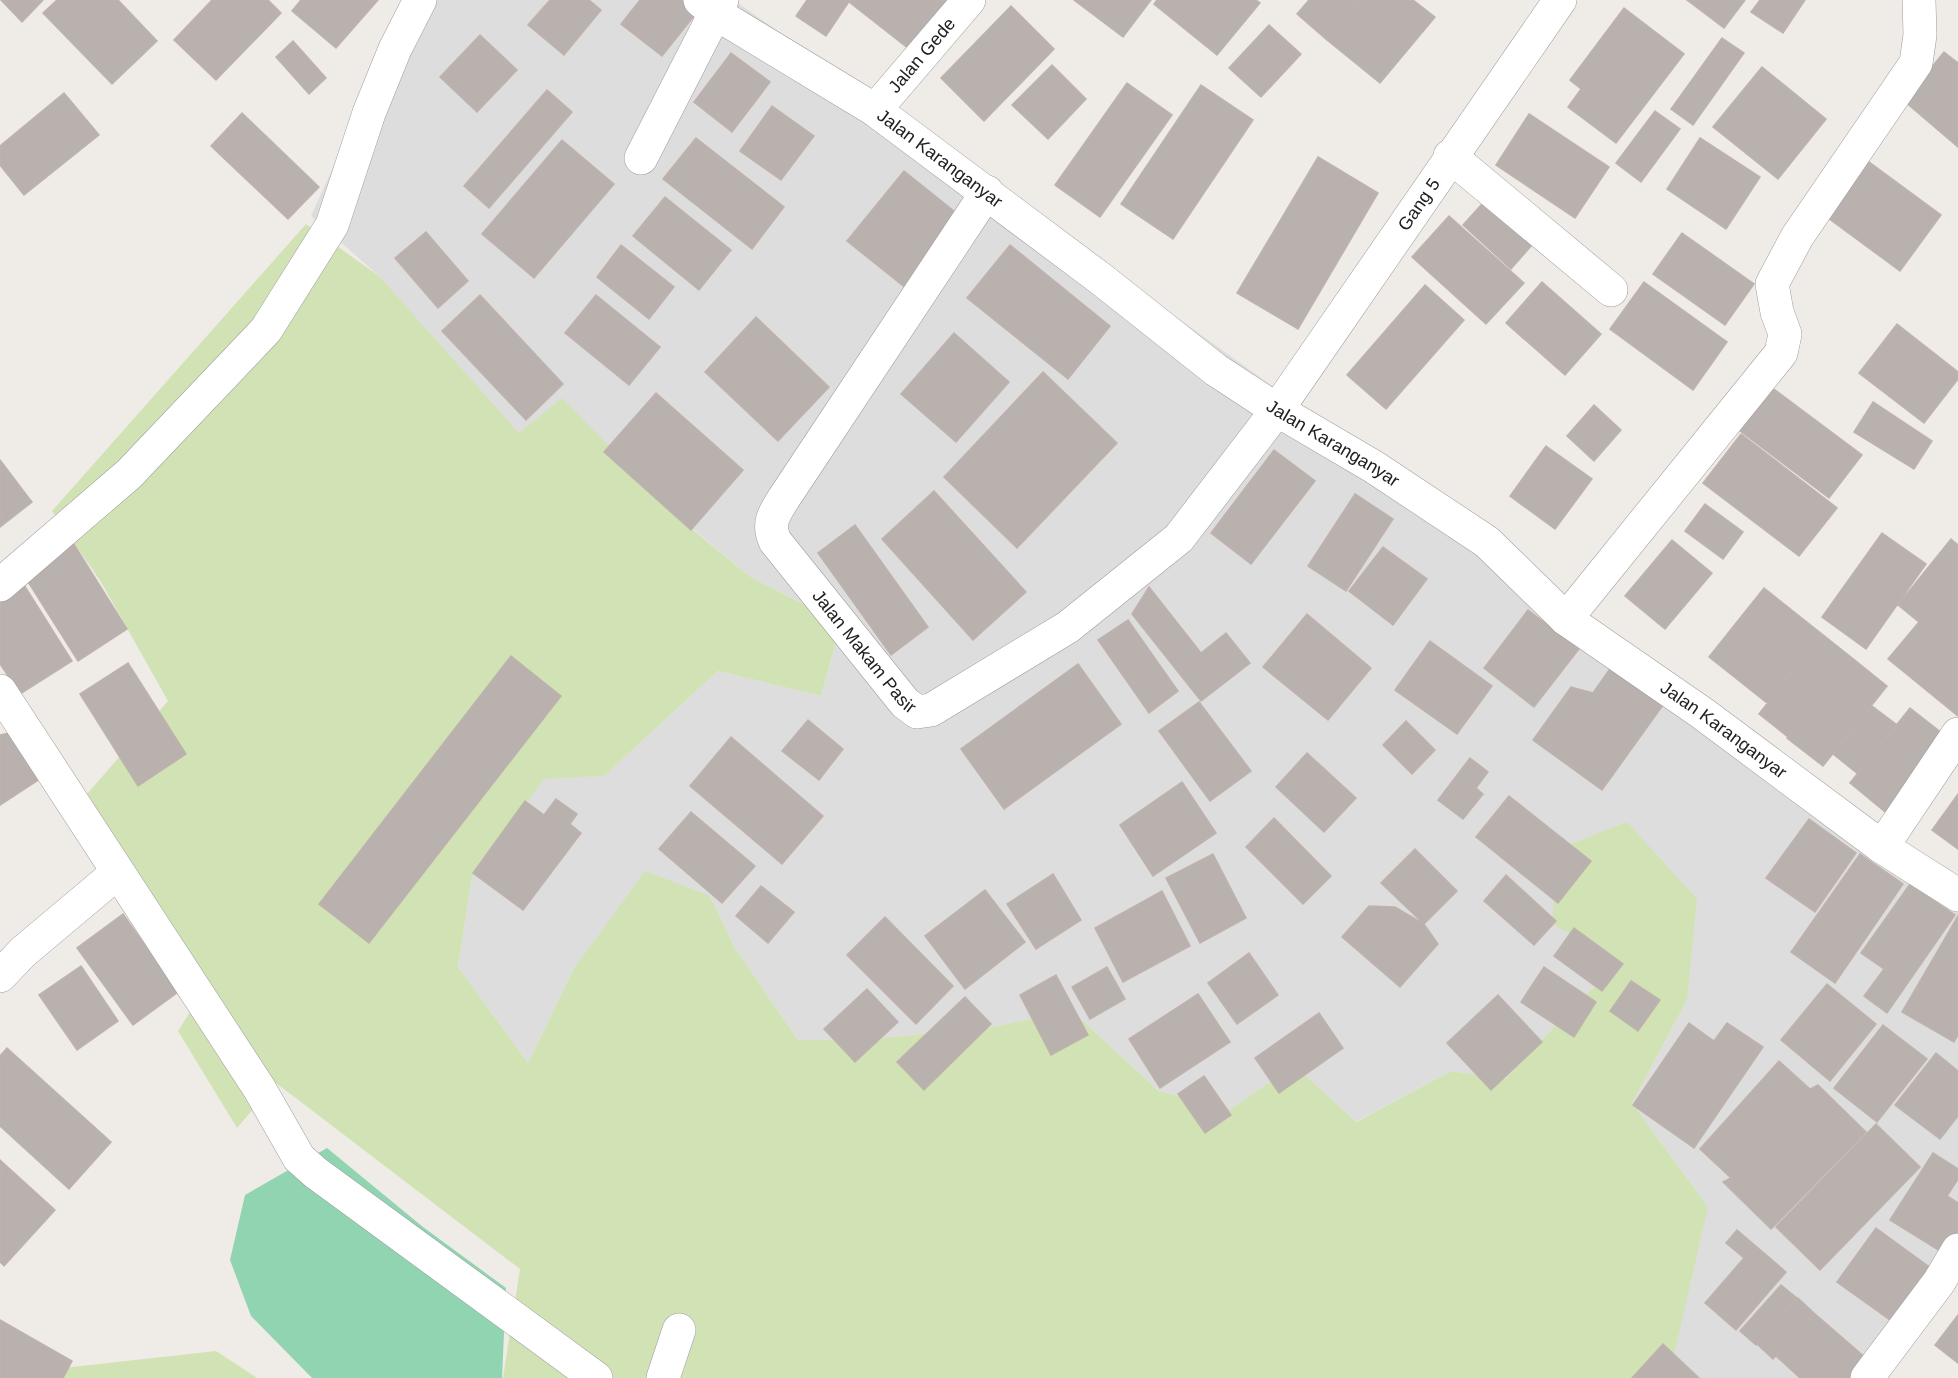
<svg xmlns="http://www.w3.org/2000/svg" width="1958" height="1378" font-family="Helvetica,sans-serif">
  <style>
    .residential { fill: #dedddd }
    .grass { fill: #d1e3b4 }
    .pitch { fill: #90d4b1 }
    .building { fill: #b8b1ae; stroke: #bfb2ac; stroke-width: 1.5 }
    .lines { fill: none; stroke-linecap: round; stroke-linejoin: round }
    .minor-casing { stroke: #9d9d9d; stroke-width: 34 }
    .minor { stroke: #fff; stroke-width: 33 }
    .labels { text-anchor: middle; stroke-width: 4.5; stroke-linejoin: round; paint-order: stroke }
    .street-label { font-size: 18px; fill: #202020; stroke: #fff }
  </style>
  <rect width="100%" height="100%" fill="#efece8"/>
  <path class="residential" d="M414,0H734L1275,388L1958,884V1250L1858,1378H1643L1708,1207L1632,1103L1687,1000L1625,963L1581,998L1505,1079L1451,1071L1355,1122L1294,1065L1231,1109L1159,1091L1071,1010L993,1027L861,1040H798L735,948L710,896L573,970L528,1063L458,967L472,877L544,778L604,776L718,671L821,696L841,624L749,576L682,520L519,433L465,380L379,276L311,216L402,15Z"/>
  <path class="grass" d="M306,224L379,276L519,433L562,398L681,520L749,576L841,624L821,696L718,671L604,776L544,779L472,877L458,967L528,1063L573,970L645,871L710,896L735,948L798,1040H861L993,1027L1071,1010L1159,1091L1231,1109L1294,1065L1356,1122L1451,1071L1505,1079L1581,998L1624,963L1552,924L1558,849L1627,822L1697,899L1687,1000L1632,1103L1708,1207L1675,1351L1643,1378H503L520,1269L276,1083L237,1128L178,1031L207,985L87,794L168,701L101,582L52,511Z
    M216,1351L257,1378H0V1375Z"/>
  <path class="pitch" d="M327,1148L423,1227L506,1288L502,1378H312L251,1316L230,1260L245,1195Z"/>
  <path class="building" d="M1,0H43L22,22Z
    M57,0H118L157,41L112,84L43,13Z
    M212,0H268L281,13L216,80L174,40Z
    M301,0H378L336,48L292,11Z
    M550,0H589L601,10L564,55L528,25Z
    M640,0H682L697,12L662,56L621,24Z
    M807,0H850L826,36L796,16Z
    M851,0H962L918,56L849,2Z
    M1074,0H1151L1123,37Z
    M1157,0H1256L1260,3L1217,55L1154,4Z
    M1309,0H1360L1327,40L1297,14Z
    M1360,0H1413L1435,17L1380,83L1327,40Z
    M1687,0H1745L1724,28Z
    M1760,0H1805L1783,33L1751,12Z
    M1011,6L1054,49L984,121L941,78Z
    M1624,8L1684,54L1616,143L1568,107L1581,89L1570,80Z
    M1269,25L1301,54L1261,97L1229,68Z
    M480,35L517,70L477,112L440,77Z
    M1722,38L1744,53L1693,125L1671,109Z
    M293,41L326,78L309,94L276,57Z
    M1944,52L1958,63V147L1904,101Z
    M731,53L770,82L732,132L694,102Z
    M1052,65L1086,99L1048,139L1012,105Z
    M1762,67L1826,119L1778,179L1713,127Z
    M1127,83L1172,115L1100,217L1055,185Z
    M1201,85L1253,120L1173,239L1121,204Z
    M547,90L572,112L489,208L464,186Z
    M64,93L99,135L24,195L0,165V146Z
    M772,106L814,136L781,180L740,151Z
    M1655,111L1680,129L1641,182L1616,163Z
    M242,113L319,187L288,219L211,146Z
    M1529,114L1609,167L1575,218L1496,165Z
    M696,138L784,207L752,249L663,179Z
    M1700,138L1760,177L1726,229L1667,189Z
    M562,140L614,184L534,278L482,234Z
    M1861,156L1941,215L1900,271L1820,212Z
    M1318,157L1378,193L1298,329L1237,293Z
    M904,171L964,219L907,289L847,241Z
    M1491,194L1538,238L1511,269L1463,225Z
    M665,197L731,250L699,290L633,236Z
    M1449,216L1524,283L1486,324L1412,257Z
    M426,232L468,281L438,308L395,258Z
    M1682,233L1754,284L1725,325L1653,274Z
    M621,245L674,287L649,319L597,277Z
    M1010,245L1110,326L1068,379L967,298Z
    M1542,282L1601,334L1565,375L1506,323Z
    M1644,282L1727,342L1693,390L1610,329Z
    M1425,285L1464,320L1386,409L1347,375Z
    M480,295L563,384L526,420L442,331Z
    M596,295L660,347L629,385L565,333Z
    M756,317L829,387L778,441L705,372Z
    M1897,324L1958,372V379L1924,423L1859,373Z
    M954,333L1009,382L956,442L901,394Z
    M1043,372L1117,443L1017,548L944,477Z
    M1767,384L1862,455L1829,498L1735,427Z
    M656,393L743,470L691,530L604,452Z
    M1873,402L1932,441L1914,469L1854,432Z
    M1594,405L1621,430L1594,461L1567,436Z
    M1741,434L1837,508L1799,556L1703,483Z
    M1546,446L1592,479L1555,529L1510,496Z
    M1274,450L1315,481L1251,564L1211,533Z
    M0,460L32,502L0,527Z
    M934,491L1026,592L973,640L882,539Z
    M1355,494L1393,519L1346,591L1308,566Z
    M1705,504L1743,532L1723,559L1685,531Z
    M855,525L928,627L891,655L818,553Z
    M1882,533L1926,564L1866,649L1822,617Z
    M70,538L127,629L78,661L20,569Z
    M1951,539L1958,545V654L1898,605Z
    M1672,540L1712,573L1665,629L1625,596Z
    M1383,547L1427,579L1393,625L1349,591Z
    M24,585L72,661L20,694L0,664V600Z
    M1149,587L1201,653L1226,633L1250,663L1201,701L1132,614Z
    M1764,588L1822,634L1767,703L1709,657Z
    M1528,610L1579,649L1534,707L1484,668Z
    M1307,614L1371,668L1328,720L1263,667Z
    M1128,620L1178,691L1149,713L1098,640Z
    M1919,622L1958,654V716L1888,659Z
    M1822,634L1851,657L1788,737L1759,714Z
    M1430,641L1492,686L1457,734L1395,690Z
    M511,656L561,696L369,943L319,904Z
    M1851,657L1887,686L1823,766L1787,738Z
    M128,663L186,754L138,786L80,694Z
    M1614,663L1666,701L1602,790L1533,740L1571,687L1593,693Z
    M1078,664L1121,724L1004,809L961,749Z
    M1199,702L1251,771L1210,801L1159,731Z
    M1872,706L1897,725L1858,774L1833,754Z
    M1910,708L1951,740L1890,816L1850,783Z
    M808,720L843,749L819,780L782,751Z
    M1406,721L1435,750L1412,774L1383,745Z
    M18,731L46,775L0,805V735Z
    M731,737L823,816L782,864L690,786Z
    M1307,753L1356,798L1324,832L1276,787Z
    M1470,758L1488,772L1476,788L1483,794L1463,819L1438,800Z
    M1182,782L1216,833L1153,876L1120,825Z
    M1958,794V849L1932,830Z
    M1509,796L1591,861L1558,903L1476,837Z
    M556,799L577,814L570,824L581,833L523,910L473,873L525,801L544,815Z
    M691,812L755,866L722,903L659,849Z
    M1274,818L1331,876L1303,904L1246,847Z
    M1809,819L1856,853L1815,912L1766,878Z
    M1415,849L1457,891L1424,924L1381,883Z
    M1213,854L1246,918L1200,943L1166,878Z
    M1860,854L1903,884L1835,983L1791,952Z
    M1053,874L1081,920L1036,949L1007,904Z
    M1506,875L1556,921L1534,945L1484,901Z
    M1910,884L1955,915L1887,1013L1864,996L1884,969L1861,953Z
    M761,886L794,912L768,943L736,916Z
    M985,890L1025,942L965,989L925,936Z
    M1162,891L1190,946L1123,982L1095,928Z
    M1369,906L1395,907L1424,924L1438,944L1400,987L1342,937Z
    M123,914L178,992L133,1025L77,948Z
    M1958,916V1035L1954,1042L1902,1012Z
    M885,917L953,986L916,1024L847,955Z
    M1574,928L1623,964L1602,991L1554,956Z
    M1249,953L1278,995L1237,1024L1208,983Z
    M81,966L118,1021L77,1050L39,995Z
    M1107,967L1125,999L1090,1019L1072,987Z
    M1544,967L1596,1002L1574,1037L1521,1002Z
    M1056,975L1088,1035L1051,1055L1020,995Z
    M1631,981L1660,1000L1638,1031L1610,1011Z
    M1827,984L1876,1024L1830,1081L1781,1040Z
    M867,989L898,1022L855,1062L824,1029Z
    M1198,994L1230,1042L1160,1088L1129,1039Z
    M1498,995L1542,1042L1491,1090L1447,1043Z
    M965,997L991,1024L924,1090L897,1062Z
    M1319,1013L1343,1048L1279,1093L1255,1058Z
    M1689,1023L1714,1041L1727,1023L1763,1047L1694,1148L1633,1105Z
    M1883,1025L1927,1059L1877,1122L1834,1088Z
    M7,1048L111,1142L69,1189L0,1126V1056Z
    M1936,1053L1958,1071V1116L1940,1139L1895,1105Z
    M1779,1061L1810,1089L1731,1178L1700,1149Z
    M1204,1076L1231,1115L1205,1133L1178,1094Z
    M1818,1085L1866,1132L1771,1229L1723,1182L1731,1178L1810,1089Z
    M1876,1124L1920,1167L1820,1270L1776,1227Z
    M1933,1153L1958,1169V1179L1947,1196L1958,1203V1240L1948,1256L1890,1220Z
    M0,1160L55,1210L4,1266L0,1262Z
    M1876,1228L1939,1274L1912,1313L1901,1305L1890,1320L1837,1282Z
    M1737,1230L1786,1272L1736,1330L1705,1303L1744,1258L1726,1243Z
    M1781,1285L1797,1298L1756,1345L1740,1331Z
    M1798,1298L1814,1313L1773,1359L1757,1344Z
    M1814,1313L1867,1359L1850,1378H1800L1776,1356Z
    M1958,1315V1363L1935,1345Z
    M0,1320L72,1361L63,1378H0Z
    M1663,1344L1699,1378H1632Z"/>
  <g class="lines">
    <g class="minor-casing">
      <g id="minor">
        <path id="s1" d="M700,0L715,13L875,110L1101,279L1216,370L1277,410L1374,467L1487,542L1566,619L1702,713L1882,847L1958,895"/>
        <path id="s2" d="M875,110L969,0"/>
        <path d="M1450,156L1611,290"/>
        <path d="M641,158L722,0"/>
        <path id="s3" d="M987,192L784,498C774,514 767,523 775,541L905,703L917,712L931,710L1068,627L1179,538L1277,410L1560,0"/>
        <path d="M0,585L129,474L266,330L332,225L369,113L395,49L420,0"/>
        <path d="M1566,619L1781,353L1785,334L1777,312L1772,284L1797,237L1916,63L1920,35L1919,0"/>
        <path d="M0,691L259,1088L299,1158L316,1173L596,1378"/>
        <path d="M1882,847L1958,734"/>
        <path d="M0,976L23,952L117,873"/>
        <path d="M663,1378L679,1330"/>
        <path d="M1867,1378L1939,1282L1958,1250"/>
      </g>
    </g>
    <use href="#minor" class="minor"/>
  </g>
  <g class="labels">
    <g class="street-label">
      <text dy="6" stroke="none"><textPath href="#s2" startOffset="72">Jalan Gede</textPath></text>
      <text dy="6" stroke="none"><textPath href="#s1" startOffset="288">Jalan Karanganyar</textPath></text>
      <text dy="6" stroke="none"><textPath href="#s3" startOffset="1364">Gang 5</textPath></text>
      <text dy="6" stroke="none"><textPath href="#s1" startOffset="774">Jalan Karanganyar</textPath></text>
      <text dy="6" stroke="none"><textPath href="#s3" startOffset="556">Jalan Makam Pasir</textPath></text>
      <text dy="6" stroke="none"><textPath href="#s1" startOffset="1260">Jalan Karanganyar</textPath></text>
    </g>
  </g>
</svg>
